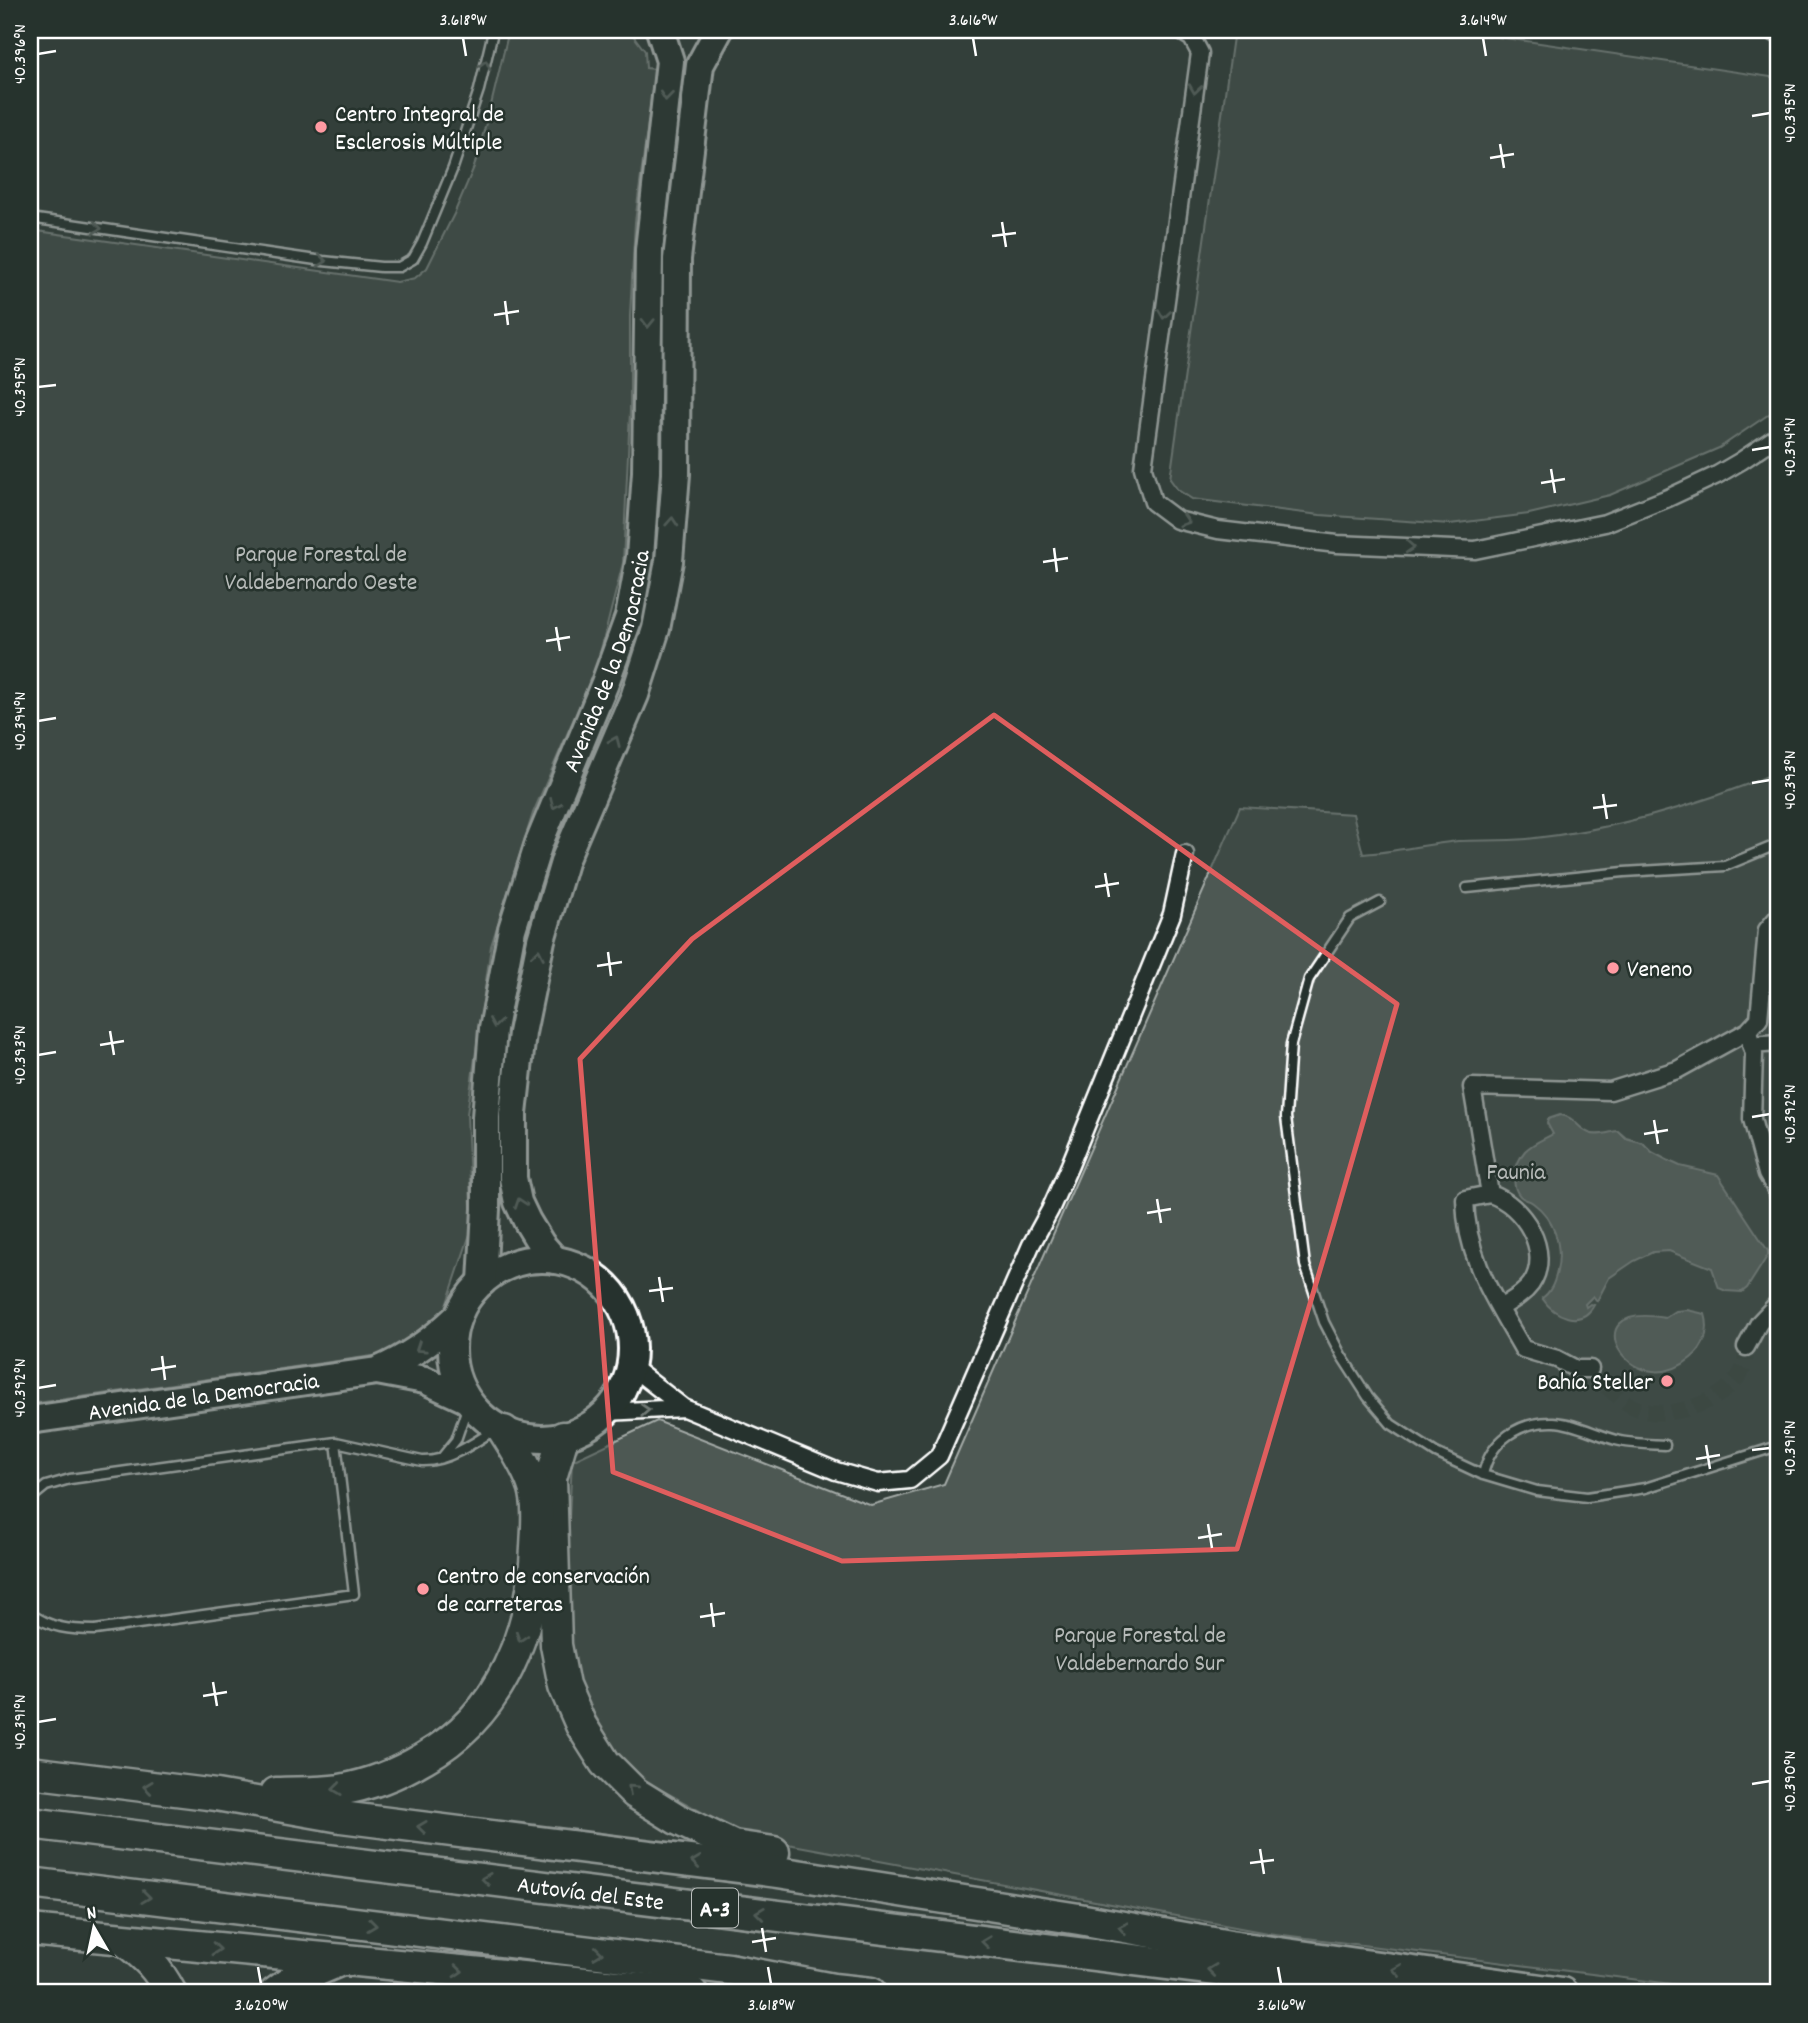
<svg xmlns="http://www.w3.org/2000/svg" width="1808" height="2023" font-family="Dekko,sans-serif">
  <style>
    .green { fill: #4d5853; stroke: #a6aca9; stroke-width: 2 }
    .water { fill: #737b78; stroke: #abb0ae; stroke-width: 2 }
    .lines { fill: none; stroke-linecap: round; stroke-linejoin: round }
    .street-tunnel { stroke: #47524e; stroke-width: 16; stroke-dasharray: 16 8; stroke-linecap: butt }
    .lane-casing { stroke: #fff; stroke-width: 13 }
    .street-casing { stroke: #fff; stroke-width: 21 }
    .secondary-casing { stroke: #fff; stroke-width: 28 }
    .primary-casing { stroke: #fff; stroke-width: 32 }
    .highway-casing { stroke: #fff; stroke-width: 35 }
    .lane { stroke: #26332d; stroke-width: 8 }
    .street { stroke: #26332d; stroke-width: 16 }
    .secondary { stroke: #26332d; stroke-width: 23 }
    .primary { stroke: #26332d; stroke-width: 26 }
    .highway { stroke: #26332d; stroke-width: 30 }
    .oneway { stroke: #727a76 }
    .marked { fill: none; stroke: #e05e5e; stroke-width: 5; stroke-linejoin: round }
    .ticks { fill: none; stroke: #fff; stroke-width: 2.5 }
    .poi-dot { fill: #ff9aa2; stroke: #26332d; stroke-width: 2.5 }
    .labels { text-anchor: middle; stroke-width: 5; stroke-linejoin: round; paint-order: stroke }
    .shield { fill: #26332d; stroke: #bec2c0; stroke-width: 2 }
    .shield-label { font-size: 23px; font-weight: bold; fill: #fff }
    .poi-label { font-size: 24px; fill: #fff; stroke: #26332d; text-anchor: start }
    .park-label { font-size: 24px; fill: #b8bcba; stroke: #26332d }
    .street-label { font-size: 24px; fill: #fff; stroke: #26332d }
    .neatline { fill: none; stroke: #fff; stroke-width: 2.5 }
    .ticks-label { font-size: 18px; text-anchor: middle; fill: #fff }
  </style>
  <rect width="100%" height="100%" fill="#333f3a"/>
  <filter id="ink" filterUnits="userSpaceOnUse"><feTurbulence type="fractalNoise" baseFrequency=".0143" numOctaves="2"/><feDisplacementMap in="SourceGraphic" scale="14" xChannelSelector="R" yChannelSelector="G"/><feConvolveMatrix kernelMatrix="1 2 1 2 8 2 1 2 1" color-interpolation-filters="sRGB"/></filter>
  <g filter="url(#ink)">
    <path class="green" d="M509,30H629L645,51L646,68L655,69L635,222L630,316V411L623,563L597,665L533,813L491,946L467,1114L472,1228L443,1315L394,1353L30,1404V230L397,282L415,278L427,268L454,214L474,167L491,105Z
      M1234,30H1451L1778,78V408L1719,448L1610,495L1529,514L1450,524L1320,515L1192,499L1178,490L1170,479Z
      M1778,772V1993H1743L1267,1933L745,1836L627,1771L573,1677L566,1574L572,1461L657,1421L871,1505L944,1484L1240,807L1353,814L1363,854C1396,852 1426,844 1458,841C1481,840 1504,841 1527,839C1613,830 1699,805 1778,772Z"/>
    <path class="water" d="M1560,1115C1574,1116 1577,1128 1589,1133C1598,1137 1608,1132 1618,1131L1626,1138L1643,1143L1652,1152L1667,1160L1680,1166L1718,1175L1768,1251V1255L1747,1288L1742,1292L1726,1291L1719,1288L1712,1268L1669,1251L1653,1252L1634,1261L1609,1278L1597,1301L1593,1296L1585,1304L1586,1307L1590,1304L1594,1305C1581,1329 1554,1316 1542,1298C1550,1293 1555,1281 1557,1271C1563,1246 1554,1218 1533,1203C1527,1198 1526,1202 1520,1196C1509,1184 1516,1162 1525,1151C1533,1143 1544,1139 1553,1134L1547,1123L1548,1119Z
      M1687,1310L1705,1314C1710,1330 1705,1347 1691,1358C1631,1408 1568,1300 1665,1318L1676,1311Z"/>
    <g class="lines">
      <path class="street-tunnel" d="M1590,1369C1603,1384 1625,1407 1645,1411C1676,1419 1729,1399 1743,1369C1746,1363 1745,1354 1746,1347"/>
      <g class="lane-casing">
        <path id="lane" d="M30,218L323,261L381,267H399L413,259L422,243L453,168L479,90L492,36
          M1467,888L1624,872L1725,866L1771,847L1778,842
          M1380,902L1350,918L1309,979L1291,1044L1286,1117L1305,1265L1324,1322L1341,1355L1368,1397L1391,1424L1436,1453L1483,1475L1537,1491L1587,1497L1645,1488L1778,1446
          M443,1456L456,1440L469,1402
          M1483,1475C1490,1440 1520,1421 1554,1422C1575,1423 1596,1435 1616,1440C1631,1444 1649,1444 1665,1445
          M30,1499L46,1486L70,1479L336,1442L422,1461C447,1462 476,1442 497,1428
          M30,1613C49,1628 71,1630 95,1630L354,1594L336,1442"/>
      </g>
      <g class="street-casing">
        <path id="street" d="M1179,30L1192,38L1200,53L1143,468L1153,502L1177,520L1218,530L1337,544L1475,550L1605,523L1668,498L1717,475L1741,461L1778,436
          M1748,1031L1754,1054L1752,1119L1767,1174L1778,1193
          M1751,1045L1778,1043
          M1490,1194C1523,1204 1553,1252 1531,1284C1523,1295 1511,1301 1500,1308
          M1746,1347L1759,1323L1778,1303
          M630,1366L684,1408L836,1471L878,1483L910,1480L939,1456L1031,1245L1050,1210L1070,1165L1172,914L1185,854
          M1590,1369H1576L1557,1359L1523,1349C1494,1298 1466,1259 1465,1199L1490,1194L1472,1087L1610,1091L1677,1070L1748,1031L1759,1019L1767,930L1778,917
          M606,1412L684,1408"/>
      </g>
      <g class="secondary-casing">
        <path id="secondary" d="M1777,30H1778"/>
      </g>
      <g class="primary-casing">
        <g id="primary">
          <circle cx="542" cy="1349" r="90"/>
          <path d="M555,1260L541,1244L527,1221L518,1202L513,1178V1114L522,1033L541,940L565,859L635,695L656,629L669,561L676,474L677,259L700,65L719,30"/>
          <path id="s1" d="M482,1282L486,1209V1117L493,1029L512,929L539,843L605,683L629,617L640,557L646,472L649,250L670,61L660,30"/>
          <path d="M377,1371L425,1380L466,1399"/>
          <path id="s2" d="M30,1420L377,1371C408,1358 433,1340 457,1317"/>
        </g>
      </g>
      <g class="highway-casing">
        <g id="highway">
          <path d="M563,1437L551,1478L556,1645L564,1686L581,1725L605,1763L635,1793L677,1819L733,1846L774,1852"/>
          <path d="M30,1772L216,1795L341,1817L778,1872L1079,1919L1230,1946L1562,1993"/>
          <path d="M276,1793C297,1792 319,1793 340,1790C369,1785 399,1773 424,1758C502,1714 533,1631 536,1547C537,1528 539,1506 534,1488C528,1468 515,1449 504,1431"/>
          <path id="s3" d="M30,1823L1401,1993"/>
          <path d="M30,1883L729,1969L833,1989L871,1993"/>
          <path d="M30,1930L692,1993"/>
          <path d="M124,1940C147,1958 157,1967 171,1993"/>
          <path d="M275,1993L290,1982L337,1962"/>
        </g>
      </g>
      <use href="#lane" class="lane"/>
      <use href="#street" class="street"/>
      <use href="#secondary" class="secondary"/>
      <use href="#primary" class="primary"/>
      <use href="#highway" class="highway"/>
    </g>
    <defs><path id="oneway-chevron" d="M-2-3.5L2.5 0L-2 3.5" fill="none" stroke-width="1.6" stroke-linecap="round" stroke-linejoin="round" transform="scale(1.75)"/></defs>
    <g class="oneway">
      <use href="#oneway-chevron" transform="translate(485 65) rotate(-76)"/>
      <use href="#oneway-chevron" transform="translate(1195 89) rotate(98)"/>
      <use href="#oneway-chevron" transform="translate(666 96) rotate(96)"/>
      <use href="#oneway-chevron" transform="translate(97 228) rotate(8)"/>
      <use href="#oneway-chevron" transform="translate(322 261) rotate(7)"/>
      <use href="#oneway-chevron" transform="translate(1164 314) rotate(98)"/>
      <use href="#oneway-chevron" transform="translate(648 323) rotate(91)"/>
      <use href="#oneway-chevron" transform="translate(1185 521) rotate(18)"/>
      <use href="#oneway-chevron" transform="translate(672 522) rotate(-86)"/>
      <use href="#oneway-chevron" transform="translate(1410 547) rotate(3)"/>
      <use href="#oneway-chevron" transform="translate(615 741) rotate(-67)"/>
      <use href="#oneway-chevron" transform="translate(555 804) rotate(113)"/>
      <use href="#oneway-chevron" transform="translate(538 954) rotate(-79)"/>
      <use href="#oneway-chevron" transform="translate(495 1023) rotate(99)"/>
      <use href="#oneway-chevron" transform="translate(520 1203) rotate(-109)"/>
      <use href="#oneway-chevron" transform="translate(420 1348) rotate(146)"/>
      <use href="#oneway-chevron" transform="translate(645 1410) rotate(-3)"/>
      <use href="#oneway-chevron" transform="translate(521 1637) rotate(108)"/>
      <use href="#oneway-chevron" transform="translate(148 1787) rotate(-173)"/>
      <use href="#oneway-chevron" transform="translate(337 1789) rotate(173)"/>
      <use href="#oneway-chevron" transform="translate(632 1789) rotate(-138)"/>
      <use href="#oneway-chevron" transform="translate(422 1827) rotate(-173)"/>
      <use href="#oneway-chevron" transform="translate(696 1862) rotate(-173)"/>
      <use href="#oneway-chevron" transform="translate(486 1879) rotate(-173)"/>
      <use href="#oneway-chevron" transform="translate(146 1897) rotate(7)"/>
      <use href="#oneway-chevron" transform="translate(760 1913) rotate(-173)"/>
      <use href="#oneway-chevron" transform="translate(372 1925) rotate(7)"/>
      <use href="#oneway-chevron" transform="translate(1123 1928) rotate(-169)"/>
      <use href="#oneway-chevron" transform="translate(986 1942) rotate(-173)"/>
      <use href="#oneway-chevron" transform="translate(216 1949) rotate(5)"/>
      <use href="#oneway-chevron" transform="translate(598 1953) rotate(7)"/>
      <use href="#oneway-chevron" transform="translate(1212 1970) rotate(-173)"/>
      <use href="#oneway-chevron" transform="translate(1397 1970) rotate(-172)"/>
      <use href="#oneway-chevron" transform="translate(458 1971) rotate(5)"/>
    </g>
  </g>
  <path d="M0 0H1808V2023H0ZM994,715L1397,1004L1334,1223L1237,1549L842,1561L613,1472L580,1059L692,939Z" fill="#333f3a" fill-opacity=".55" fill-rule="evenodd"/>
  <path class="marked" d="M994,715L1397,1004L1334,1223L1237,1549L842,1561L613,1472L580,1059L692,939Z"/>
  <path class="ticks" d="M463,38L466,56M973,38L976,56M1483,38L1486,56M38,54L56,51M1752,116L1770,113M1500,144L1504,168M1490,158L1514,154M1002,222L1006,247M992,236L1016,233M505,301L508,325M494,315L519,311M38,387L56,385M1752,450L1770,447M1551,469L1555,493M1541,483L1565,479M1054,548L1057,572M1043,562L1068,558M556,627L560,651M546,641L570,637M38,721L56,718M1752,783L1770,780M1603,794L1607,819M1593,808L1617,805M1105,873L1109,897M1095,887L1119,883M608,952L611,976M597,966L622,962M110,1031L114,1055M100,1045L124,1041M38,1055L56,1052M1752,1117L1770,1114M1654,1120L1658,1144M1644,1134L1668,1130M1157,1199L1161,1223M1147,1213L1171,1209M659,1277L663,1302M649,1291L673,1288M162,1356L165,1380M151,1370L176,1366M38,1388L56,1385M1706,1445L1710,1469M1752,1450L1770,1448M1696,1459L1720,1455M1208,1524L1212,1548M1198,1538L1222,1534M711,1603L714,1627M700,1617L725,1613M213,1682L217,1706M203,1696L227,1692M38,1722L56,1719M1752,1784L1770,1781M1260,1849L1264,1874M1250,1863L1274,1860M762,1928L766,1952M752,1942L776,1938M258,1967L261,1984M768,1967L771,1984M1278,1967L1281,1984"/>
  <g class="poi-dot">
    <circle cx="321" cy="127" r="7"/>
    <circle cx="1613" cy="968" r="7"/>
    <circle cx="1667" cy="1381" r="7"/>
    <circle cx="423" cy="1589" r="7"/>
  </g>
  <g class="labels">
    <rect class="shield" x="692" y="1888.5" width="46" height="39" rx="5"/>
    <g class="shield-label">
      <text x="715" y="1916">A-3</text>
    </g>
    <g class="poi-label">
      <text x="335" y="121">Centro Integral de<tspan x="335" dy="28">Esclerosis Múltiple</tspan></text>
      <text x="1627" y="976">Veneno</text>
      <text x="1653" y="1389" text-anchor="end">Bahía Steller</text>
      <text x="437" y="1583">Centro de conservación<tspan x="437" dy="28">de carreteras</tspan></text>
    </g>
    <g class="park-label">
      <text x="321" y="561">Parque Forestal de<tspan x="321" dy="28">Valdebernardo Oeste</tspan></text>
      <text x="1516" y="1179">Faunia</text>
      <text x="1140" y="1642">Parque Forestal de<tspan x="1140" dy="28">Valdebernardo Sur</tspan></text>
    </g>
    <g class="street-label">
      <text dy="8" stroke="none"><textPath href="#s1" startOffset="640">Avenida de la Democracia</textPath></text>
      <text dy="8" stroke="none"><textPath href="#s2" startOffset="175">Avenida de la Democracia</textPath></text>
      <text dy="8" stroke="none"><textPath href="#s3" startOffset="565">Autovía del Este</textPath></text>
    </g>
  </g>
  <rect width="1808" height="2023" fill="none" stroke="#26332d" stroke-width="77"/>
  <g transform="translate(94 1928) rotate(351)" stroke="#26332d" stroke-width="5" paint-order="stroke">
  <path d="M0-5L12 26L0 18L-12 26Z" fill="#ffffff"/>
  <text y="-10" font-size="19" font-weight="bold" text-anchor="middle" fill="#ffffff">N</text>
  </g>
  <rect x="38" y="38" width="1732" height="1946" class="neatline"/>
  <g class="ticks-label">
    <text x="463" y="25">3.618°W</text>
    <text x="973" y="25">3.616°W</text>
    <text x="1483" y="25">3.614°W</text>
    <text transform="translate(19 54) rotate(-90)" y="6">40.396°N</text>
    <text transform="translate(1789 113) rotate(-90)" y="6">40.395°N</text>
    <text transform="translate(19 387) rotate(-90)" y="6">40.395°N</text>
    <text transform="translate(1789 447) rotate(-90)" y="6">40.394°N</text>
    <text transform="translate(19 721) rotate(-90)" y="6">40.394°N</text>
    <text transform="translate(1789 780) rotate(-90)" y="6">40.393°N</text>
    <text transform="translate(19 1055) rotate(-90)" y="6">40.393°N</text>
    <text transform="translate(1789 1114) rotate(-90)" y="6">40.392°N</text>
    <text transform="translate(19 1388) rotate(-90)" y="6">40.392°N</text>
    <text transform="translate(1789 1448) rotate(-90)" y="6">40.391°N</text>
    <text transform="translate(19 1722) rotate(-90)" y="6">40.391°N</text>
    <text transform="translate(1789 1781) rotate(-90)" y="6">40.390°N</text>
    <text x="261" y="2010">3.620°W</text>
    <text x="771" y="2010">3.618°W</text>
    <text x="1281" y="2010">3.616°W</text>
  </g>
</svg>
